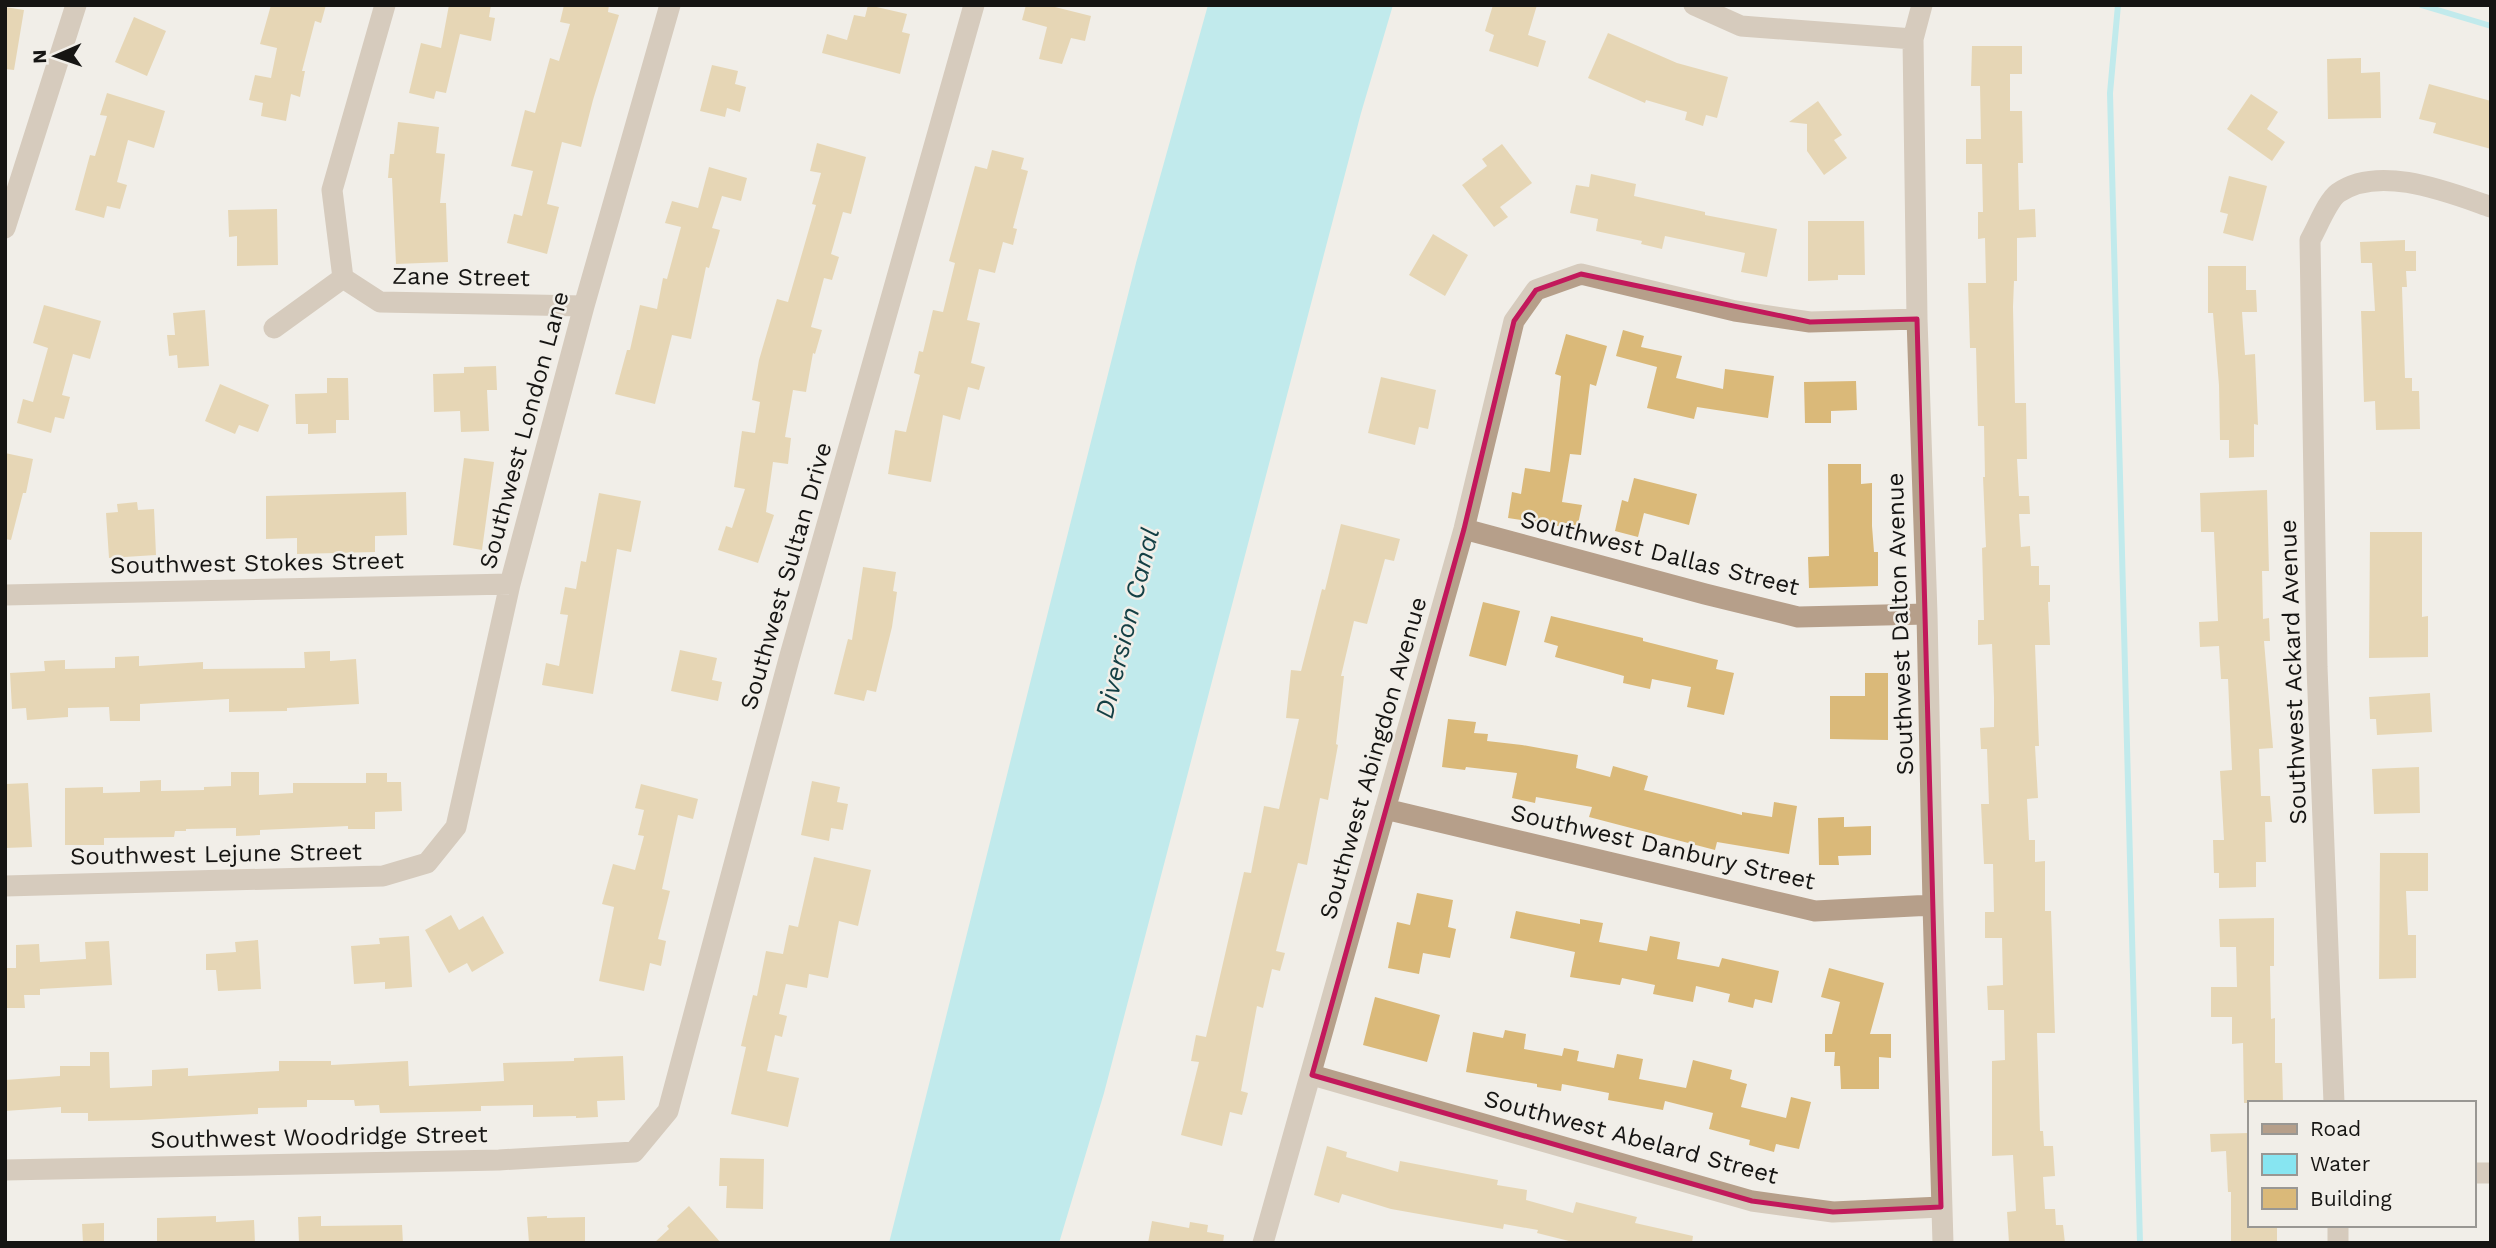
<svg xmlns="http://www.w3.org/2000/svg" width="2496" height="1248" font-family="'Work Sans',sans-serif">
  <style>
    .water { fill: #87e5f1 }
    .lines { fill: none; stroke-linecap: round; stroke-linejoin: round }
    .stream { stroke: #87e5f1; stroke-width: 6 }
    .building { fill: #dab979 }
    .minor { stroke: #b69f8a; stroke-width: 21 }
    .marked { fill: none; stroke: #c2185b; stroke-width: 5; stroke-linejoin: round }
    .labels { text-anchor: middle; stroke-width: 5; stroke-linejoin: round; paint-order: stroke }
    .street-label { font-size: 24px; fill: #161513; stroke: #f1eee8 }
    .water-label { font-size: 26px; font-style: italic; fill: #133f44; stroke: #f1eee8 }
  </style>
  <rect width="100%" height="100%" fill="#f1eee8"/>
  <path class="water" d="M1208,5H1393L1361,113L1104,1093L1059,1243H889L1136,263Z"/>
  <g class="lines">
    <path class="stream" d="M2118,5L2110,93L2140,1243
      M2421,5L2491,26"/>
  </g>
  <path class="building" d="M271,5H326L321,23L315,21L302,71H305L300,97L291,94L286,121L261,116L263,103L249,100L255,75L271,78L277,48L260,44Z
    M449,5H491L489,17L495,18L491,41L460,34L446,93L436,91L434,99L409,93L421,43L441,48Z
    M564,5H609L608,12L619,15L593,100L581,147L562,142L547,204L559,207L547,254L507,243L514,214L522,216L533,171L511,166L525,110L535,113L550,58L559,61L570,24L560,22Z
    M868,5L907,14L902,32L910,34L900,74L822,53L827,34L847,40L854,15L865,17Z
    M1026,5H1047L1091,16L1085,41L1071,38L1062,64L1039,59L1047,27L1022,20Z
    M1493,5H1537L1528,35L1546,41L1538,67L1489,51L1494,35L1485,31Z
    M5,7L24,10L14,70L5,69Z
    M134,17L166,31L147,76L115,62Z
    M1608,33L1677,63L1728,77L1717,118L1706,115L1703,126L1685,120L1687,112L1646,100L1645,103L1588,78Z
    M1972,46H2022V74H2010V111H2022L2023,163H2018L2019,210L2035,209L2036,237L2017,238V281H2014L2013,307L2015,403H2026L2027,459H2017L2019,496H2029L2030,514H2019L2021,547L2030,546L2031,566H2039V585H2050V602H2048L2050,645H2035L2039,746H2035L2038,798L2027,799L2029,840H2035V862L2045,861V911H2051L2055,1033H2037L2040,1131H2043L2044,1146H2053L2055,1176L2043,1177L2045,1209H2055L2056,1225H2063L2065,1243H2009L2007,1212L2016,1211L2013,1155L1992,1156V1061L2005,1060L2004,1010H1988L1987,986L2003,985L2002,938H1985V912H1994L1993,864H1984L1981,804H1989L1987,749H1981L1980,728L1994,727V698L1992,644L1978,645V620H1984L1982,548L1986,547L1983,477H1985L1984,426H1978L1976,348H1970L1968,283H1986L1985,238L1978,239V212H1983L1982,164H1966V139H1981L1980,86H1971Z
    M2361,58V73L2380,72L2381,118L2328,119L2327,59Z
    M712,65L738,71L735,84L746,87L740,112L727,108L725,117L700,111Z
    M2429,84L2491,101V149L2433,133L2436,123L2419,119Z
    M107,93L165,111L154,148L128,140L117,182L127,185L120,209L107,206L104,218L75,210L90,155L95,156L107,116L100,115Z
    M2251,94L2278,112L2267,129L2285,142L2272,161L2227,129Z
    M1818,101L1842,135L1834,140L1847,158L1824,175L1807,151V124L1789,122Z
    M398,122L439,127L436,153L445,154L440,203H446L448,262L396,264L392,178H388L390,154H394Z
    M817,143L866,157L851,214L843,212L831,254L839,257L832,280L824,278L811,327L822,330L815,354L813,353L806,392L793,390L785,437L791,438L788,464L773,462L766,512L774,515L758,563L718,550L726,526L732,528L745,489L734,487L742,431L755,433L760,402L752,400L759,360L777,299L788,302L816,205L812,204L821,173L810,171Z
    M1502,144L1532,183L1500,207L1508,217L1494,227L1462,185L1487,166L1482,159Z
    M992,150L1024,158L1021,169L1028,171L1013,228L1017,229L1013,245L1003,242L995,273L979,269L967,320L980,323L971,363L985,367L979,390L968,387L960,420L943,415L931,482L888,474L895,430L906,432L920,375L914,373L919,351L923,352L933,310L943,312L955,263L949,261L975,166L987,169Z
    M709,167L747,178L741,201L722,196L712,228L720,230L709,268L706,267L691,339L672,335L655,404L615,394L627,350H630L640,305L657,309L663,278L667,279L681,227L665,223L672,201L698,208Z
    M1591,174L1636,184L1634,196L1705,212V215L1777,229L1767,277L1741,272L1745,253L1665,236L1662,249L1641,244L1642,241L1596,231L1598,219L1570,213L1576,185L1589,187Z
    M2229,176L2267,186L2253,241L2223,233L2228,214L2220,212Z
    M277,209L278,265L237,266V236L229,237L228,210Z
    M1808,221H1864L1865,275H1838V280L1808,281Z
    M1433,234L1468,255L1445,296L1409,275Z
    M2405,240V251H2416V271H2406L2407,287H2402L2405,378H2412V391H2419L2420,429L2376,430L2375,401L2364,402L2361,311H2375L2372,263H2361L2360,242Z
    M2208,266H2246V290H2256L2257,312H2242L2245,355L2255,354L2258,425L2254,424V457L2229,458V440H2220L2219,385L2213,313H2208Z
    M44,305L101,321L90,359L73,354L62,395L70,397L64,419L55,417L51,433L17,423L23,399L33,402L48,348L33,343Z
    M205,310L209,366L178,368L177,355L169,356L167,335H175L173,313Z
    M1623,330L1644,336L1641,347L1682,356L1676,378L1723,389L1725,369L1774,376L1768,418L1697,407L1694,419L1647,408L1657,367L1616,356Z
    M1566,334L1607,346L1596,386L1590,384L1581,455L1570,454L1562,502L1582,505L1577,529L1508,518L1512,492L1521,494L1525,468L1550,472L1561,376L1555,374Z
    M496,366L497,390H487L489,431L461,432L460,411L434,412L433,374L464,373V367Z
    M1381,377L1436,390L1428,429L1419,427L1415,445L1368,433Z
    M327,378H348L349,420H336V433L308,434V424H296L295,394L327,393Z
    M1856,381L1857,410L1831,411V423H1805L1804,382Z
    M220,384L269,405L258,432L239,425L235,434L205,421Z
    M5,453L33,459L26,493H23L11,540L5,539Z
    M464,458L494,462L482,550L453,545Z
    M1828,464H1861V484L1872,483V526L1874,552H1878V586L1809,588L1808,557L1829,556Z
    M1634,478L1697,494L1689,525L1644,513L1638,537L1615,531L1622,500L1628,502Z
    M2267,490L2269,571H2262L2263,619L2269,618L2270,641H2264L2273,748L2259,749L2261,796H2270L2272,822H2265L2266,862H2256V887L2219,888V873H2214L2213,840H2224L2220,771L2232,770L2228,679H2221L2219,646L2200,647L2199,622L2218,621L2214,532H2201L2200,493Z
    M406,492L407,535L375,536V552L297,554V538L266,539V496Z
    M599,493L641,501L631,552L617,549L593,694L542,685L546,663L559,666L568,615L560,614L565,587L576,589L581,561L586,562Z
    M137,502L138,510L154,509L156,555L109,558L106,513L118,512L117,504Z
    M1341,524L1400,539L1394,561L1385,559L1367,624L1354,621L1341,676H1344L1336,744L1338,745L1328,800L1320,798L1307,865L1298,863L1276,951L1285,953L1280,971L1272,969L1263,1008L1257,1006L1241,1091L1248,1093L1242,1115L1230,1112L1222,1146L1181,1135L1199,1062L1191,1061L1196,1035L1206,1037L1244,872L1251,873L1264,806L1279,809L1299,719L1286,718L1291,670L1301,671L1322,589L1325,590Z
    M2370,532H2422V617L2428,616V657L2369,658Z
    M863,567L896,572L893,591L897,592L892,627L876,692L867,690L864,701L834,694L848,639L852,640Z
    M1483,602L1520,611L1506,666L1469,656Z
    M1551,616L1643,638V641L1718,660L1716,669L1734,673L1724,715L1687,707L1691,687L1652,679L1650,689L1623,683L1624,676L1555,657L1558,646L1544,642Z
    M680,650L717,658L712,680L722,682L718,701L671,691Z
    M330,651V661L356,659L359,704L287,708V711L229,712V699L140,704V721H110L109,707L68,708V717L27,720L26,708L12,709L10,673L45,671L44,661L65,660V669L115,668V657L139,656V666L203,662V669L305,668L304,652Z
    M1865,673H1888V740L1830,739V696H1865Z
    M2430,693L2432,732L2377,735L2376,719H2370L2369,697Z
    M1448,719L1476,722L1474,733L1488,734L1487,741L1522,745L1578,755L1576,768L1610,777L1613,766L1648,776L1644,790L1742,815V812L1772,817L1774,802L1797,806L1789,854L1717,842L1715,850L1589,817L1592,807L1536,797L1535,803L1512,798L1517,773L1466,767L1465,770L1442,767Z
    M2419,767L2420,813L2374,814L2372,769Z
    M231,772H259V795L293,793V783H366V773H387V782H401L402,811L375,812V829H348V826L260,830V835L236,836V828L186,829V831H175L174,837L104,838V845H65V788L103,787V793L140,792V781L161,780V791L204,790V787L231,786Z
    M812,781L840,787L837,802L848,804L843,830L831,828L829,841L801,835Z
    M28,783L32,847L5,848L6,784Z
    M641,784L698,799L693,819L678,815L662,889L670,891L658,939L666,941L661,966L650,963L644,991L599,981L614,907L602,904L613,864L635,870L644,836L638,835L644,810L635,808Z
    M1844,817V827L1871,826V855L1838,856L1839,865H1819L1818,818Z
    M2380,853H2428V891H2406L2408,935H2416V978L2379,979Z
    M814,857L871,870L858,926L839,921L828,978L809,974L807,988L786,984L779,1014L787,1016L782,1037L775,1035L767,1071L799,1078L788,1127L731,1114L746,1047L741,1046L753,995L757,996L766,951L783,954L789,925L798,927Z
    M1417,893L1453,900L1448,927L1456,929L1450,958L1423,953L1419,974L1388,968L1397,922L1410,925Z
    M1516,911L1580,924V919L1603,923L1599,942L1647,951L1650,936L1680,942L1677,959L1719,967L1722,958L1779,971L1772,1003L1755,999L1753,1008L1728,1002L1730,994L1696,986L1693,1002L1653,994L1655,985L1622,978L1620,985L1570,977L1575,952L1510,938Z
    M451,915L459,930L483,916L504,953L472,972L467,963L449,973L425,930Z
    M2274,918V966H2270L2271,1019L2275,1018V1063H2282L2283,1103H2244L2243,1043L2232,1044V1017H2211V987H2237L2236,947H2220L2219,919Z
    M409,936L412,987L385,989V982L354,984L351,946L380,944L379,938Z
    M258,940L261,989L218,991L216,970H206V954L236,952L235,942Z
    M109,941L112,985L40,989V995H24L25,1008H5V968H16V945L39,944L40,962L86,959L85,942Z
    M1829,968L1884,983L1870,1034H1891V1058L1879,1057V1089H1841L1840,1066H1834L1835,1052H1825V1034H1832L1840,1002L1821,997Z
    M1375,997L1440,1015L1427,1062L1363,1045Z
    M1505,1030L1526,1034L1524,1049L1562,1056L1564,1048L1579,1051L1577,1061L1614,1068L1617,1054L1643,1059L1639,1079L1686,1088L1693,1060L1732,1070L1730,1079L1747,1084L1741,1107L1786,1118L1791,1097L1811,1102L1799,1149L1776,1144L1774,1152L1749,1145L1750,1140L1709,1129L1713,1113L1665,1101L1663,1110L1608,1100L1609,1093L1562,1084L1561,1091L1537,1087V1084L1466,1072L1473,1032L1503,1038Z
    M90,1052H109L110,1088L152,1086V1070L188,1068V1076L279,1071V1061H331V1065L408,1061L409,1086L504,1081L503,1063L574,1061V1058L623,1056L625,1100L597,1101L598,1117L576,1118V1116L533,1117V1105L481,1106V1111L380,1113L379,1105L355,1106L354,1100H307V1107L258,1108V1114L141,1120L88,1121V1113H61V1107L5,1111V1080L60,1076V1066H90Z
    M2249,1133V1225H2277V1243H2231V1192H2228L2226,1151L2211,1152L2210,1134Z
    M1327,1146L1347,1152L1346,1157L1398,1172L1400,1161L1498,1180L1497,1185L1527,1190L1526,1200L1573,1213L1576,1202L1637,1217L1635,1223L1693,1236L1692,1243H1577L1537,1233L1538,1230L1504,1224L1503,1229L1391,1209L1342,1194L1339,1203L1314,1195Z
    M720,1158L764,1159L763,1209L726,1208L727,1186H719Z
    M689,1206L721,1243H654L669,1229L667,1226Z
    M216,1216V1222L254,1220L255,1243H157V1218Z
    M321,1216V1226L402,1225L403,1243H299L298,1217Z
    M547,1216V1218L585,1217V1243H529L527,1217Z
    M1152,1221L1189,1228L1190,1222L1208,1225L1207,1232L1224,1235L1223,1243H1148Z
    M104,1223V1243H83L82,1224Z"/>
  <g class="lines">
    <path class="minor" d="M1694,5L1741,26L1913,39
      M1922,5L1913,39L1917,319L1927,614L1933,905L1943,1243
      M5,228L76,5
      M343,278L332,190L385,5
      M343,278L380,302L584,306
      M274,328L343,278
      M1464,529L1705,594L1798,617L1927,614
      M5,595L510,584
      M1385,809L1815,911L1933,905
      M5,886L383,876L427,863L456,827L510,584L584,306L670,5
      M1312,1075L1752,1201L1833,1212L1941,1207
      M2334,1103L2317,667L2310,240C2317,228 2328,200 2338,193C2379,164 2448,192 2491,207
      M5,1170L499,1160L634,1152L668,1111L789,659L974,5
      M2473,1173H2491
      M2338,1225V1243
      M1263,1243L1464,529L1514,321L1536,290L1581,274L1735,311L1810,322L1917,319"/>
  </g>
  <path d="M0 0H2496V1248H0ZM1581,274L1810,322L1917,319L1941,1207L1833,1212L1752,1201L1312,1075L1464,529L1514,321L1536,290Z" fill="#f1eee8" fill-opacity=".55" fill-rule="evenodd"/>
  <path class="marked" d="M1581,274L1810,322L1917,319L1941,1207L1833,1212L1752,1201L1312,1075L1464,529L1514,321L1536,290Z"/>
  <g class="labels">
    <g class="street-label">
      <text transform="translate(461 277) rotate(1)" y="8">Zane Street</text>
      <text transform="translate(524 430) rotate(-75)" y="8">Southwest London Lane</text>
      <text transform="translate(1660 553) rotate(14)" y="8">Southwest Dallas Street</text>
      <text transform="translate(257 563) rotate(-1)" y="8">Southwest Stokes Street</text>
      <text transform="translate(786 576) rotate(-74)" y="8">Southwest Sultan Drive</text>
      <text transform="translate(1900 624) rotate(-92)" y="8">Southwest Dalton Avenue</text>
      <text transform="translate(2293 672) rotate(-92)" y="8">Southwest Ackard Avenue</text>
      <text transform="translate(1373 758) rotate(-74)" y="8">Southwest Abingdon Avenue</text>
      <text transform="translate(1663 847) rotate(13)" y="8">Southwest Danbury Street</text>
      <text transform="translate(216 854) rotate(-1)" y="8">Southwest Lejune Street</text>
      <text transform="translate(319 1137) rotate(-1)" y="8">Southwest Woodridge Street</text>
      <text transform="translate(1631 1137) rotate(15)" y="8">Southwest Abelard Street</text>
    </g>
    <g class="water-label">
      <text transform="translate(1127 623) rotate(-76)" y="9">Diversion Canal</text>
    </g>
  </g>
  <rect width="2496" height="1248" fill="none" stroke="#161513" stroke-width="14"/>
  <rect x="2248" y="1101" width="228" height="126" fill="#f1eee8" stroke="#999793" stroke-width="2"/>
  <rect x="2262" y="1124" width="35" height="10" fill="#b69f8a" stroke="#999793" stroke-width="2"/>
  <text x="2310" y="1136" font-size="21" fill="#161513">Road</text>
  <rect x="2262" y="1154" width="35" height="21" fill="#87e5f1" stroke="#999793" stroke-width="2"/>
  <text x="2310" y="1171" font-size="21" fill="#161513">Water</text>
  <rect x="2262" y="1188" width="35" height="21" fill="#dab979" stroke="#999793" stroke-width="2"/>
  <text x="2310" y="1206" font-size="21" fill="#161513">Building</text>
  <g transform="translate(56 56) rotate(268)" stroke="#f1eee8" stroke-width="5" paint-order="stroke">
  <path d="M0-5L12 26L0 18L-12 26Z" fill="#161513"/>
  <text y="-10" font-size="19" font-weight="bold" text-anchor="middle" fill="#161513">N</text>
  </g>
</svg>
